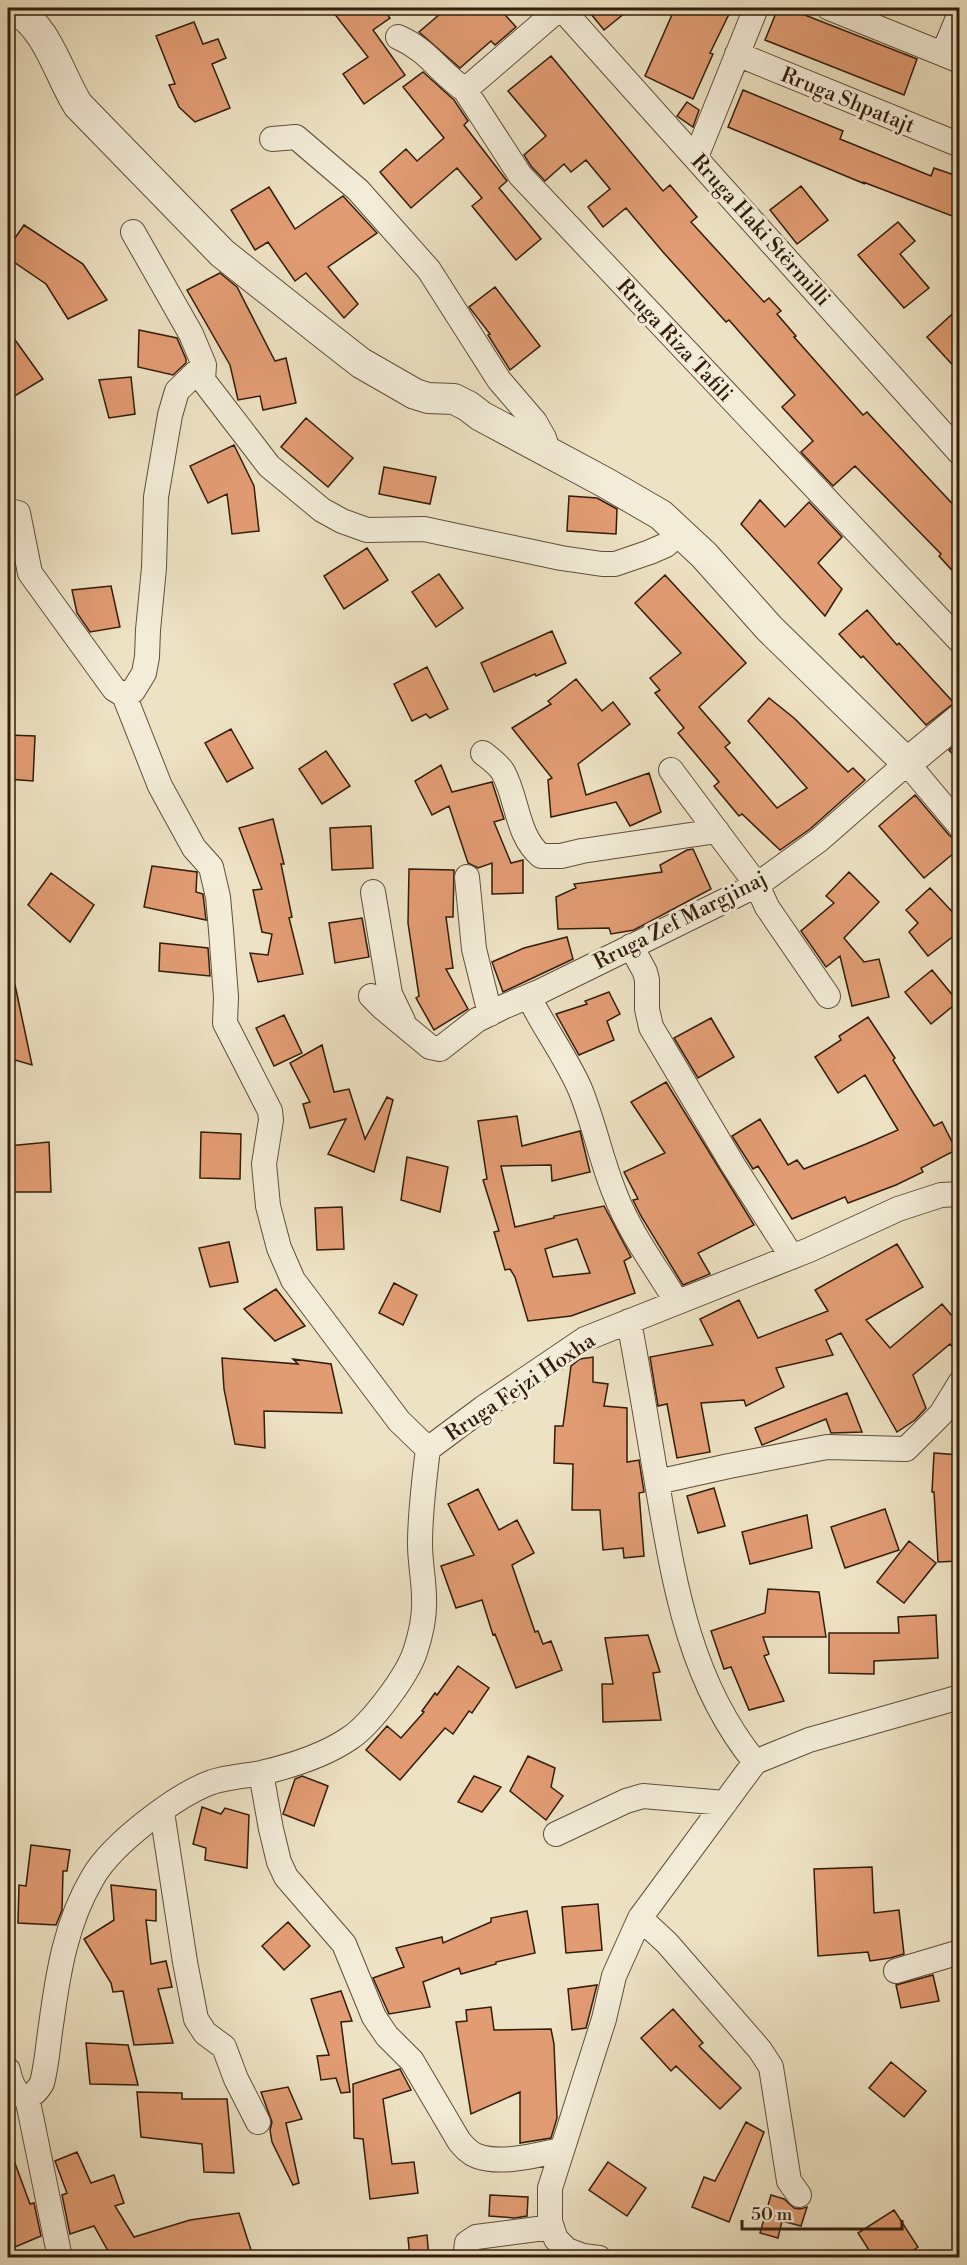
<svg xmlns="http://www.w3.org/2000/svg" width="967" height="2265" font-family="'Libre Bodoni',serif">
  <style>
    .building { fill: #e29c73; stroke: #321d0b; stroke-width: 1.5; fill-rule: evenodd }
    .lines { fill: none; stroke-linecap: round; stroke-linejoin: round }
    .minor-casing { stroke: #614e39; stroke-width: 26 }
    .tertiary-casing { stroke: #614e39; stroke-width: 32 }
    .minor { stroke: #f3ecd8; stroke-width: 24 }
    .tertiary { stroke: #f3ecd8; stroke-width: 30 }
    .labels { text-anchor: middle; stroke-width: 6; stroke-linejoin: round; paint-order: stroke }
    .street-label { font-size: 21px; fill: #321d0b; stroke: #f3ecd8 }
  </style>
  <rect width="100%" height="100%" fill="#ede2c3"/>
  <filter id="stains"><feTurbulence type="fractalNoise" baseFrequency=".00333" numOctaves="4"/><feColorMatrix values="0 0 0 0 .2 0 0 0 0 .09 0 0 0 0 .02 0 0 0 .5 -.17"/></filter>
  <radialGradient id="worn" r=".72"><stop offset=".6" stop-color="#630" stop-opacity="0"/><stop offset="1" stop-color="#630" stop-opacity=".3"/></radialGradient>
  <path class="building" d="M330,8H382L390,18L373,30L405,75L364,104L343,74L368,57Z
    M447,8H499L516,27L495,45L491,41L460,68L419,32Z
    M586,8H631L604,30Z
    M675,8H732L710,53L713,54L693,99L645,76Z
    M778,8H787L917,59L904,95L765,40Z
    M194,22L203,44L218,39L226,58L212,64L230,108L195,122L179,107L169,85L175,84L156,36Z
    M551,56L663,191L670,185L697,217L691,222L764,302L769,298L781,311L777,314L796,336L794,337L863,415L867,412L960,512V579L939,556L941,554L855,466L833,486L801,452L813,441L782,407L795,395L729,320L726,322L663,252L626,208L603,227L588,207L610,189L586,160L571,172L564,164L545,181L531,166L524,155L546,136L508,91Z
    M423,72L454,100L468,121L464,125L507,181L499,188L541,239L516,260L472,206L482,198L457,168L411,208L380,172L406,149L417,161L444,138L403,87Z
    M743,90L843,131L840,139L931,176L934,168L960,177V219L863,182L865,184L728,127Z
    M687,102L699,110L693,127L677,116Z
    M801,186L828,220L797,244L770,210Z
    M269,187L295,229L343,196L377,233L328,267L358,304L344,318L306,273L295,281L268,242L255,250L231,210Z
    M898,222L915,241L900,254L929,288L904,308L858,255Z
    M24,225L83,264L107,300L68,319L46,284L8,258V248Z
    M220,273L237,287L275,361L286,358L296,403L263,410L260,396L238,400L230,365L187,290Z
    M495,287L540,346L510,370L488,335L490,334L469,307Z
    M960,307V373L927,337Z
    M8,330L43,379L8,400Z
    M139,330L177,338L186,359V363L173,375L138,367Z
    M131,377L135,414L109,418L99,380Z
    M306,418L353,458L328,487L281,447Z
    M234,445L254,486L259,531L232,534L227,494L208,503L190,466Z
    M384,467L436,477L430,504L379,494Z
    M569,496L597,498L617,509L616,534L567,531Z
    M760,500L785,527L809,502L842,537L818,563L842,589L825,616L741,524Z
    M367,548L388,580L344,609L324,576Z
    M439,574L463,608L436,627L412,592Z
    M665,575L746,663L699,707L730,743L725,747L777,808L807,788L748,721L769,698L794,718L848,772L853,768L865,780L810,829L780,850L742,814L739,816L714,786L719,782L678,733L684,728L655,693L660,690L650,678L681,653L635,603Z
    M111,586L120,627L90,632L77,613L72,590Z
    M867,610L897,645L899,643L954,703L926,725L863,656L861,658L839,634Z
    M552,631L566,663L536,676L535,674L494,692L481,663Z
    M427,667L448,709L430,718L426,714L412,721L394,684Z
    M576,679L602,711L613,702L630,724L578,764L586,795L649,773L661,812L630,826L616,802L551,817L548,780L552,778L512,728L551,704L548,701Z
    M231,729L253,768L227,782L205,743Z
    M8,735L35,736L33,781L8,779Z
    M960,742V762L949,750Z
    M326,751L350,786L322,804L299,769Z
    M441,765L452,792L492,782L504,819L494,822L511,863L523,860V893L492,894V863L478,868L468,863L449,806L432,815L415,781Z
    M915,795L949,835L960,844V848L924,878L879,826Z
    M273,819L284,864H281L292,917L289,918L303,974L258,982L250,953L268,955L272,934L262,932L253,890L262,889L239,828Z
    M371,826L373,868L332,870L330,828Z
    M693,849L711,889L634,930L611,934L609,928L558,929L556,897L576,888L574,884L662,872L660,865L687,850Z
    M152,866L197,872L196,892L203,894L206,920L144,907Z
    M409,869L454,870L453,917H446L453,968L446,969L468,1009L434,1030L416,998L419,996L408,923Z
    M849,872L879,902L844,938L864,962L879,959L889,997L852,1006L840,956L826,967L801,931L834,903L826,896Z
    M51,873L94,905L70,942L28,905Z
    M930,888L960,920V931L928,956L909,932L918,923L906,910Z
    M362,918L369,957L335,963L329,923Z
    M567,937L573,959L503,992L492,962L524,948Z
    M160,943L208,948L210,976L159,971Z
    M932,970L958,1002L931,1024L905,992Z
    M15,985L32,1065L8,1058V986Z
    M609,992L620,1014L607,1021L614,1040L579,1055L556,1014L587,1004L585,1001Z
    M284,1015L302,1053L274,1066L256,1028Z
    M868,1017L895,1058L893,1060L934,1126L942,1122L956,1150L921,1168L923,1172L896,1185L848,1203L845,1197L792,1219L758,1166L753,1169L732,1136L760,1119L788,1165L797,1160L804,1169L866,1144L898,1130L865,1075L838,1093L815,1057L841,1040L839,1036Z
    M711,1018L734,1057L698,1078L674,1038Z
    M322,1045L334,1092L349,1089L365,1139L387,1097L393,1100L374,1172L328,1154L346,1119L310,1128L303,1104L310,1102L290,1063Z
    M666,1082L754,1225L698,1253L710,1274L683,1285L641,1216L633,1200L638,1199L624,1172L665,1153L631,1102Z
    M517,1116L522,1146L580,1131L590,1172L552,1181L551,1165L501,1166L515,1227L554,1218V1216L604,1206L631,1257L624,1261L635,1293L571,1316L528,1321L515,1277L510,1269L505,1270L494,1232L499,1231L483,1180L487,1179L478,1121ZM577,1239L590,1273L553,1277L545,1249Z
    M201,1132L241,1134L240,1179L200,1178Z
    M49,1142L51,1192H8V1146Z
    M407,1157L448,1167L440,1212L401,1200Z
    M342,1207L344,1249L317,1250L315,1208Z
    M229,1242L238,1282L210,1287L199,1248Z
    M897,1244L923,1287L866,1320L890,1348L942,1304L960,1325V1356L950,1344L913,1375L926,1408L915,1420L897,1432L841,1333L826,1340L833,1355L776,1368L784,1387L746,1406L744,1400L701,1403L710,1452L677,1458L667,1404L658,1406L650,1357L713,1345L700,1319L739,1300L758,1338L828,1311L815,1290Z
    M394,1283L417,1295L403,1325L379,1313Z
    M276,1289L305,1326L275,1341L244,1309Z
    M593,1357V1382L608,1384L604,1406L627,1408V1462L639,1460L644,1492L639,1493L644,1556L624,1558L623,1548L603,1550L600,1510H572L573,1464L554,1463L555,1426H563L571,1366L580,1359Z
    M222,1358L298,1364L293,1359L331,1364L342,1413L264,1411L265,1448L235,1444L224,1389Z
    M847,1393L862,1432L831,1433L826,1419L762,1445L755,1428Z
    M934,1453L960,1455V1561L938,1562L934,1492H932Z
    M714,1488L725,1526L698,1533L687,1496Z
    M478,1489L499,1530L517,1520L534,1553L512,1565L535,1632L538,1631L543,1644L551,1641L562,1670L516,1688L495,1634L493,1635L482,1600L456,1608L441,1566L474,1555L448,1504Z
    M885,1509L899,1550L845,1568L831,1527Z
    M807,1515L812,1548L750,1564L742,1532Z
    M909,1541L936,1563L904,1603L877,1582Z
    M768,1589L819,1592L826,1637H763L769,1654L764,1656L784,1701L749,1710L731,1667L724,1669L711,1631L765,1613Z
    M936,1615L938,1658L874,1661V1674L829,1673V1633H899L898,1617Z
    M648,1635L660,1672L653,1673L661,1720L603,1722L602,1684H613L605,1638Z
    M458,1666L489,1688L472,1713L469,1711L453,1734L445,1728L400,1780L366,1750L387,1726L401,1738L424,1712L422,1711L435,1693L437,1695Z
    M528,1756L555,1768L551,1787L563,1796L546,1820L510,1791Z
    M302,1776L328,1786L314,1826L283,1814L295,1779Z
    M474,1776L501,1787L482,1812L458,1802Z
    M202,1807L221,1814L225,1808L249,1815L247,1868L205,1860L206,1848L193,1844Z
    M31,1845L70,1850L67,1871H63L62,1910L56,1925L18,1923L19,1885L26,1886Z
    M872,1867L874,1913L899,1910L904,1954L890,1958L870,1961L868,1952L818,1956L814,1869Z
    M111,1885L156,1890V1921L146,1920L151,1964L166,1961L172,1987L158,1989L173,2043L134,2045L123,1991L113,1992L111,1983L84,1939L114,1920Z
    M598,1904L602,1950L566,1953L562,1907Z
    M527,1911L535,1953L496,1962V1964L461,1974L459,1968L423,1982L430,2007L389,2014L373,1978L404,1967L396,1948L442,1937L443,1943L491,1922V1918Z
    M288,1922L310,1946L284,1970L262,1946Z
    M933,1975L939,2001L901,2008L896,1985Z
    M597,1985L586,2028L572,2030L568,1989Z
    M341,1991L352,2021L341,2022L350,2092L341,2093L336,2078L321,2080L317,2056L329,2055L311,1999Z
    M491,2007L494,2030L551,2029L554,2044L557,2118L551,2138L520,2143V2092L471,2114L456,2022L467,2021L466,2010Z
    M673,2009L703,2043L699,2046L741,2088L720,2109L676,2066L671,2071L641,2038Z
    M86,2043L128,2045L138,2085L90,2084Z
    M891,2062L926,2091L904,2117L869,2088Z
    M400,2069L411,2090L383,2099L392,2164L414,2162L418,2193L370,2199L363,2139L354,2138L353,2084Z
    M288,2087L302,2119L286,2123L299,2183L293,2185L272,2142L270,2130L272,2122L261,2092Z
    M137,2092L182,2093V2099H227L234,2173L204,2172L202,2144L141,2137Z
    M746,2122L764,2132L729,2222L692,2207L704,2177L715,2181Z
    M9,2147L30,2204L34,2203L41,2236L15,2247L8,2229V2148Z
    M77,2152L91,2183L114,2175L124,2203L115,2206L134,2237L190,2220L239,2213L252,2253L212,2256L211,2251L192,2258H112L94,2226L70,2234L62,2195L67,2193L55,2161Z
    M608,2162L646,2188L627,2216L589,2190Z
    M490,2195L528,2197L527,2216L515,2218L489,2216Z
    M771,2195L784,2199L794,2208L800,2209L807,2207L801,2226L782,2221L778,2238L760,2233Z
    M894,2210L918,2247L902,2258H874L858,2233Z
    M427,2235L429,2258H410L408,2238Z"/>
  <g class="lines">
    <g class="minor-casing">
      <path id="minor" d="M561,8L960,453
        M829,8L960,61
        M398,37C428,50 439,72 465,90L520,175L960,641
        M737,54L960,145
        M943,54L960,13
        M465,90L560,8
        M272,139L296,137L358,190L429,270L499,380L535,422L544,438L548,451
        M696,157L756,8
        M133,232L191,334L204,365L203,380L269,466L322,510L342,521L367,530L424,529L561,558L602,564H615L650,552L666,545L680,532
        M8,512L10,511L18,513L30,573L114,689L124,695L160,786L194,848L211,867L218,897L221,930L226,997L225,1023L270,1111L271,1120L264,1164L268,1206L279,1248L293,1280L399,1421L428,1449
        M124,695L133,691L144,673L147,657L148,630L154,568L156,497L170,415L177,391L204,365
        M483,753C489,758 499,765 503,772C518,799 516,835 541,856H561L582,851L717,831
        M671,770L757,885L767,907L828,996
        M467,877L474,949L490,1014
        M373,892L390,994L403,1021
        M631,946L645,972L647,980V1009L651,1027L733,1165L792,1257
        M371,996L383,1008L430,1047L440,1049L477,1020L503,1007L541,991L757,885L819,840L907,763L960,826
        M529,997C544,1028 566,1057 580,1089C594,1123 601,1160 615,1194C630,1233 655,1266 677,1302
        M629,1321C639,1375 648,1429 657,1483C674,1582 689,1681 755,1762
        M657,1482L729,1466L827,1447L906,1449L941,1414L960,1383
        M261,1773L271,1829L279,1862L286,1877L344,1944L374,2017L387,2036L412,2061L459,2141C464,2147 469,2153 477,2156C502,2165 536,2155 561,2150
        M162,1812L185,1962L196,2019L205,2033L224,2047L236,2079L258,2122
        M556,1834L626,1801L643,1796L725,1803
        M640,1918L667,1943L760,2050L771,2067L789,2181L799,2195
        M896,1971L960,1952
        M8,2070C12,2092 26,2110 42,2083C47,2064 48,2044 51,2025C58,1973 66,1922 93,1877C112,1844 176,1795 212,1782C227,1777 245,1776 261,1773C291,1766 324,1756 350,1738C371,1724 407,1676 415,1652C420,1637 425,1615 424,1598C424,1580 420,1563 420,1544C420,1512 424,1481 428,1449L483,1408L585,1339L809,1250L898,1209L941,1195L960,1194
        M27,2097L60,2258
        M465,2258L467,2243L476,2237L552,2227
        M599,2258L583,2256L567,2250L556,2239L550,2222V2188L604,2019L614,1976L640,1918L755,1762L809,1740L960,1697"/>
    </g>
    <g class="tertiary-casing">
      <path id="tertiary" d="M13,8C48,27 58,73 78,105L222,253L329,338L361,363L415,394L428,398L454,399L468,406L481,416L606,483L661,515L704,555L769,628L907,763L960,719"/>
    </g>
    <use href="#minor" class="minor"/>
    <use href="#tertiary" class="tertiary"/>
  </g>
  <g class="labels">
    <g class="street-label">
      <text transform="translate(848 100) rotate(22)" y="7">Rruga Shpatajt</text>
      <text transform="translate(761 230) rotate(48)" y="7">Rruga Haki Stërmilli</text>
      <text transform="translate(675 340) rotate(47)" y="7">Rruga Riza Tafili</text>
      <text transform="translate(680 920) rotate(-27)" y="7">Rruga Zef Margjinaj</text>
      <text transform="translate(520 1387) rotate(-34)" y="7">Rruga Fejzi Hoxha</text>
    </g>
  </g>
  <rect width="967" height="2265" fill="none" stroke="#ede2c3" stroke-width="30"/>
  <rect x="9" y="9" width="949" height="2247" fill="none" stroke="#321d0b" stroke-width="3"/>
  <rect x="15" y="15" width="937" height="2235" fill="none" stroke="#321d0b" stroke-width="1.5"/>
  <path d="M742 2220v9h160v-9" fill="none" stroke="#321d0b" stroke-width="3"/>
  <text x="751" y="2220" font-size="18" fill="#321d0b" stroke="#f3ecd8" stroke-width="4.5" paint-order="stroke">50 m</text>
  <rect width="100%" height="100%" filter="url(#stains)"/>
  <rect width="100%" height="100%" fill="url(#worn)"/>
</svg>
